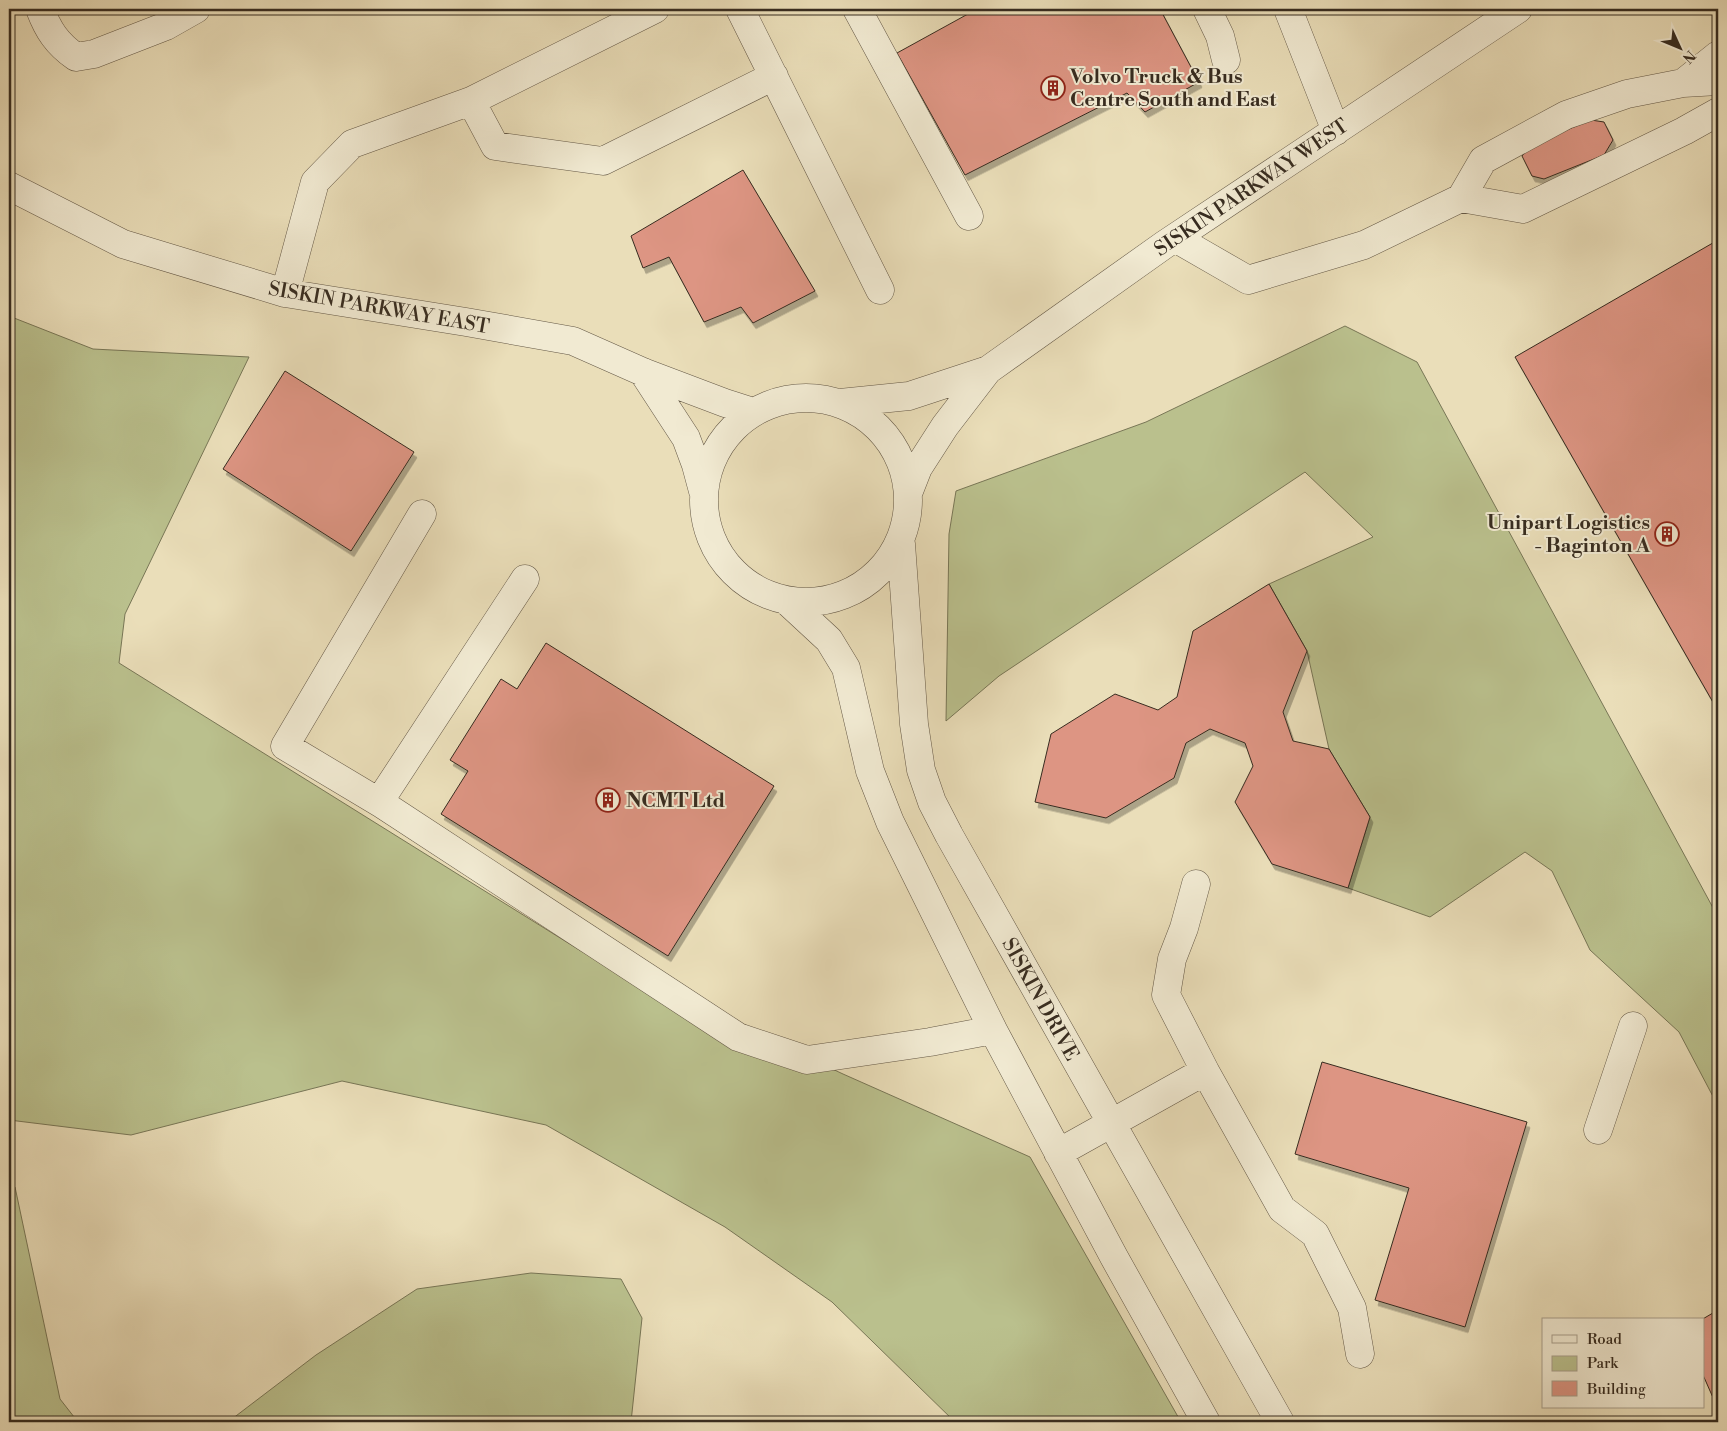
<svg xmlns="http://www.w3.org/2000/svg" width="1727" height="1431" font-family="'Libre Bodoni',serif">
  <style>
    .green { fill: #bac08d; stroke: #787656 }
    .building { fill: #dd9583; stroke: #372c20; filter: url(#shadow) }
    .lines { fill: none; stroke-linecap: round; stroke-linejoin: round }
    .minor-casing { stroke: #645846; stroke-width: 29 }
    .minor { stroke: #f1ead2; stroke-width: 28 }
    .labels { text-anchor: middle; stroke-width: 4; stroke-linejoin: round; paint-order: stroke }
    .poi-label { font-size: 20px; font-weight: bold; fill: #372c20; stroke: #f1ead2; text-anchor: start }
    .street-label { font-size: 20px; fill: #372c20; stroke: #f1ead2 }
  </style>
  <defs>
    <filter id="shadow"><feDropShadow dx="3" dy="5.5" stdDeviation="0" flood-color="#0004"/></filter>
  </defs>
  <rect width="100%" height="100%" fill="#eadeb9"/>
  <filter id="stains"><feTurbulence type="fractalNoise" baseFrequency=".004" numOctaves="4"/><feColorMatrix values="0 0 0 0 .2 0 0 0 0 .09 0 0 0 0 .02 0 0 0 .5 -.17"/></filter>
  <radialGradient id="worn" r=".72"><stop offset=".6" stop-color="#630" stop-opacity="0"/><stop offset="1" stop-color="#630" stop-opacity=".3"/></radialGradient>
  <path class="green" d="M9,316L93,349L249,357L125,614L119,663L581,951L843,1074L1030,1157L1181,1422H955L832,1302L725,1227L546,1125L342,1081L131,1135L9,1120Z
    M1345,326L1417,362L1718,917V1106L1679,1032L1590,950L1552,871L1525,852L1430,917L1348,888L1370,817L1329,749L1307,651L1269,584L1373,537L1305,472L999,676L946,721L949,534L956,491L1146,422Z
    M9,1187H15L60,1399L78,1422H9Z
    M531,1273L621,1279L642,1318L631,1422H228L316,1355L417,1289Z"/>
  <path class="building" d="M977,9H1160L1199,82L1145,112L1127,93L965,175L897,53Z
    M1591,120L1604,122L1613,140L1604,155L1544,179L1532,176L1522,156L1532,144Z
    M743,170L815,291L753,323L741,307L704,322L669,257L643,268L631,236Z
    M1718,240V711L1515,357Z
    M285,371L414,452L351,551L223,469Z
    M1269,584L1307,651L1283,712L1293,741L1329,749L1370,817L1348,888L1272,864L1235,802L1253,766L1245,743L1210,729L1186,743L1174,778L1106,818L1035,802L1051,734L1115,694L1158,710L1177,697L1193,631Z
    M546,643L774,786L668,956L441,814L468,771L450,760L501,679L517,689Z
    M1322,1062L1527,1122L1465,1327L1375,1300L1409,1188L1295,1154Z
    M1718,1310V1409L1703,1375V1320H1701Z"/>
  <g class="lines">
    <g class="minor-casing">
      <path id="minor" d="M40,9C48,30 57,44 76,57L94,54L166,26L196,9
        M740,9L880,290
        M857,9L969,216
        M1207,9L1220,36L1226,60
        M1288,9L1336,131
        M1683,83L1718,55
        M471,101L495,146L603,161L774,76
        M9,186L123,244L285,293L466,322L573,341L643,372L725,403L750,411
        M1461,198L1523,209L1684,131L1718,112
        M1175,238L1248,280L1364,245L1461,198L1483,160L1566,115L1627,94L1683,83L1718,81
        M285,293L315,182L352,144L471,101L655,9
        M643,372L686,438L696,465L703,491
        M704 500a102 102 0 1 1 204 0a102 102 0 1 1-204 0Z
        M840,403L909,396L988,370
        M909,491L918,468L945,426L988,370L1164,245L1518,9
        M901,544L914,724L921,770L932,802L949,835L1280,1422
        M525,579L379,802L738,1037L807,1060L930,1042L993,1030
        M788,602L829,640L846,668L870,771L890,822L993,1030L1114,1257L1206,1422
        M382,804L285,746L422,514
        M1205,1071L1282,1209L1315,1234L1352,1308L1360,1354
        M1598,1130L1633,1026
        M1058,1153L1205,1071L1166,995L1172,959L1184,928L1196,884"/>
    </g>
    <use href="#minor" class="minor"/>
  </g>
  <defs>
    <g id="building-ring" transform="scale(1.25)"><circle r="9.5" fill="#f1ead2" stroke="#8f2418" stroke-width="1.5"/><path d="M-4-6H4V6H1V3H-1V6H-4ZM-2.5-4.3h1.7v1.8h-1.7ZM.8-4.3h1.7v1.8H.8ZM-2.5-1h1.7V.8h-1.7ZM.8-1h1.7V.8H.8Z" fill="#8f2418"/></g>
  </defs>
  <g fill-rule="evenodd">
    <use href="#building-ring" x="1053" y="88"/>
    <use href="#building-ring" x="1667" y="534"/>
    <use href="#building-ring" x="608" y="800"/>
  </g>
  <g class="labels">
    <g class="poi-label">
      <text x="1070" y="83">Volvo Truck &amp; Bus<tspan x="1070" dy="23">Centre South and East</tspan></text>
      <text x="1650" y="529" text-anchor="end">Unipart Logistics<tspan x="1650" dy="23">- Baginton A</tspan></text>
      <text x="626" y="807">NCMT Ltd</text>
    </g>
    <g class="street-label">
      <text transform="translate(1251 187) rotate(-34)" y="7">SISKIN PARKWAY WEST</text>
      <text transform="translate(379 307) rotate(10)" y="7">SISKIN PARKWAY EAST</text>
      <text transform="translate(1041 999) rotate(61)" y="7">SISKIN DRIVE</text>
    </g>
  </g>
  <rect width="1727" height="1431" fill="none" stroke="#eadeb9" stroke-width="30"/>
  <rect x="10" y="10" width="1707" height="1411" fill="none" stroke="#372c20" stroke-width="2.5"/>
  <rect x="15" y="15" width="1697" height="1401" fill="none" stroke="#372c20"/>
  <rect x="1542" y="1318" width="162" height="90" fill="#f1ead2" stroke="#a79e8b"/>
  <rect x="1552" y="1335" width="25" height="8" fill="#f1ead2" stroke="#a79e8b"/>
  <text x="1587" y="1344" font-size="15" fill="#372c20">Road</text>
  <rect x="1552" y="1356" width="25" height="15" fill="#bac08d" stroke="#a79e8b"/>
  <text x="1587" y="1368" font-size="15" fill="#372c20">Park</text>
  <rect x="1552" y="1381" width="25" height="15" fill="#dd9583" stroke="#a79e8b"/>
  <text x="1587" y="1394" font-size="15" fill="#372c20">Building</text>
  <g transform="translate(1680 48) rotate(134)" stroke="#f1ead2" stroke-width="4" paint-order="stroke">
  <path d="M0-4L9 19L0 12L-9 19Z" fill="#372c20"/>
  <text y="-8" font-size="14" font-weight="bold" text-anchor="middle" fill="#372c20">N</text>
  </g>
  <rect width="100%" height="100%" filter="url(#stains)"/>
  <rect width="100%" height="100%" fill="url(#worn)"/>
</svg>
